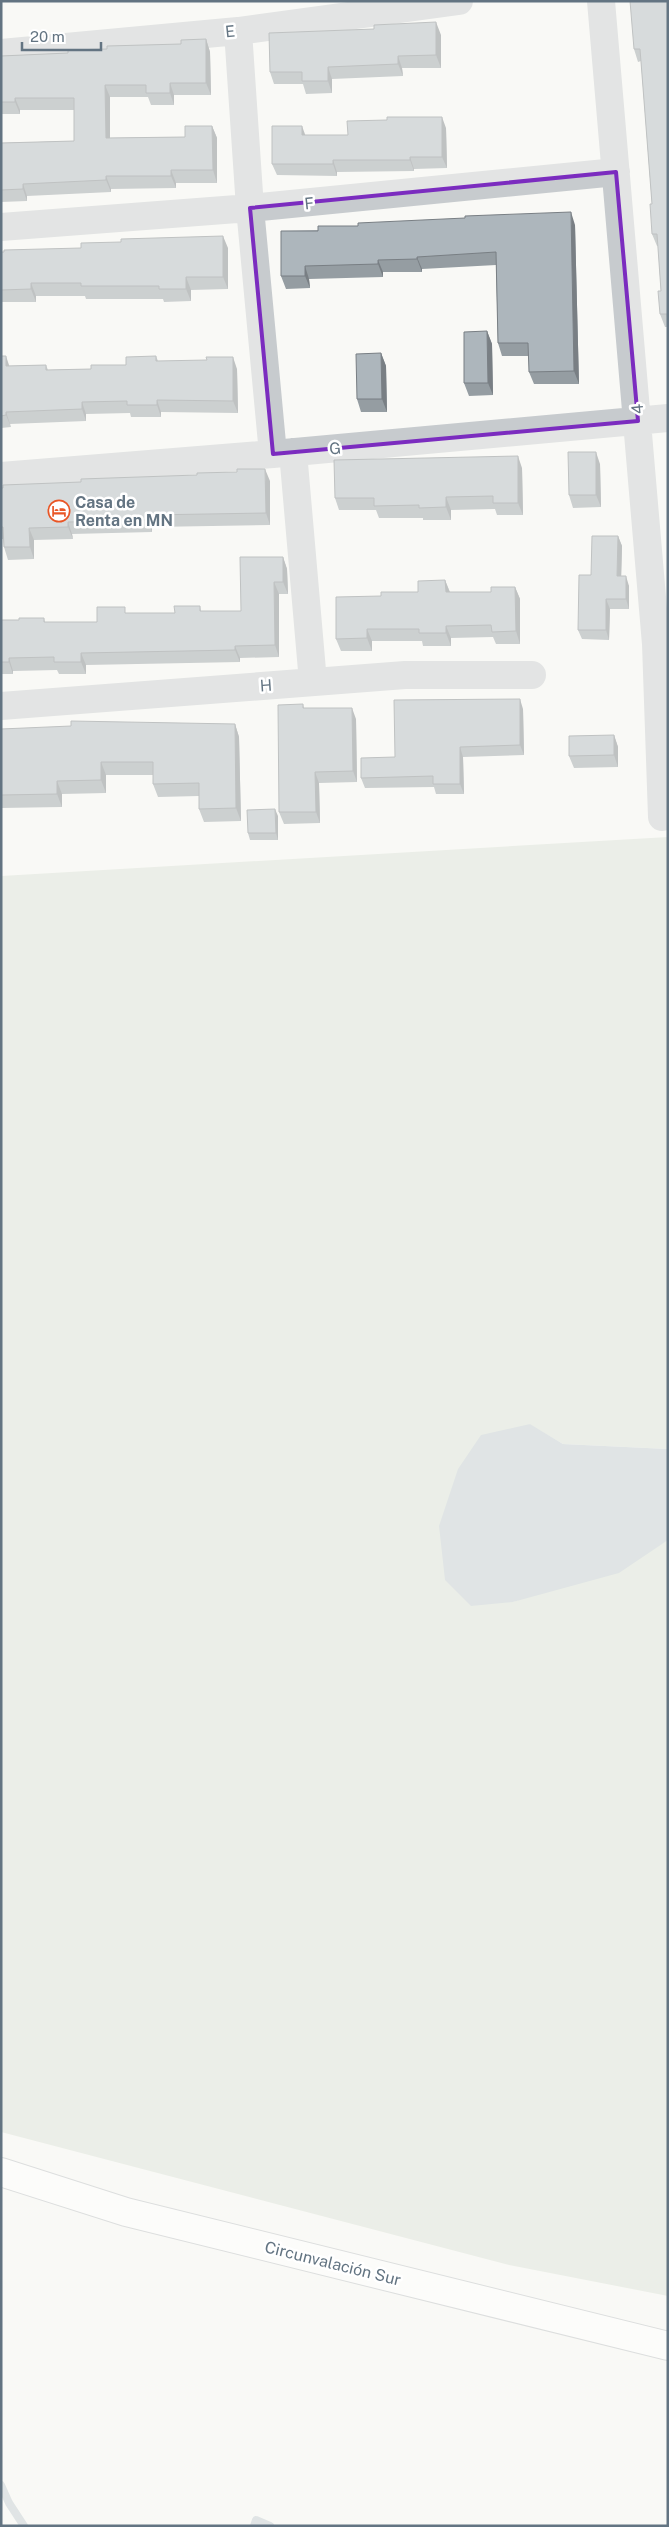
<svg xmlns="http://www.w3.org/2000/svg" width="669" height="2527" font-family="'Public Sans',sans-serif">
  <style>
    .green { fill: #dae1d7 }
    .water { fill: #c1cbd0 }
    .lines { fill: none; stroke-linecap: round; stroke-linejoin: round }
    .stream { stroke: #c1cbd0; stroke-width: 8 }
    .major-casing { stroke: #babec2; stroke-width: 30 }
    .minor { stroke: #c7cbce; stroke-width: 28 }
    .major { stroke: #fff; stroke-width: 28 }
    .wall { fill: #959da2 }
    .shaded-wall { fill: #797f84 }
    .building { fill: #adb6bc; stroke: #797f84 }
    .marked { fill: none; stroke: #7b2cbf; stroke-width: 4; stroke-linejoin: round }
    .labels { text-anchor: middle; stroke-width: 5; stroke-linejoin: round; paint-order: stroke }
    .street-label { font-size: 16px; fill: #637482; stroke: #fff }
    .poi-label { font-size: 16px; font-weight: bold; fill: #637482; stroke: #fff; text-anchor: start }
  </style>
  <rect width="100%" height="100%" fill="#f9f9f6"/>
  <path class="green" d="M668,837V1449L563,1444L529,1424L513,1602L654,1548L668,1540V2296L509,2265L1,2132V876Z"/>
  <path class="water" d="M530,1424L563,1444L668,1449V1540L619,1573L513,1602L471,1606L445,1580L439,1526L458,1469L481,1435Z"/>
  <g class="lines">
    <path class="stream" d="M1,2485L9,2503L24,2526
      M254,2526L256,2520L270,2526"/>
    <g class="major-casing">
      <path id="major" d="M1,2172L126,2212L668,2346"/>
    </g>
    <path class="minor" d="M601,1L656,644L662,817
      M238,31L250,208L273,454
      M1,53L238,31L459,1
      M1,227L250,208L616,172
      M293,452L313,682
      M1,476L273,454L668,418
      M1,706L405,675H532"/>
    <use href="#major" class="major"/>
  </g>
  <path class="wall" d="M668,1V327H665L660,314L661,291L658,246H657L652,234V204L641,61L638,62L634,49Z
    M441,35V68H402L403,76L332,79V93L306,94L303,84H274L270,72Z
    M206,39L210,52L211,95H174V105H151L148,97H110V138L185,137L212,126L217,138V183H176V188L111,189V192L27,196V201L1,202V143L74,141V110H20V114H1V56L68,53L181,44Z
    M446,128L447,168L414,169V171L337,172V176L277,175L272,164L305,135H348Z
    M575,225L579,384H534L529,372V356H502L498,343L496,265L422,269V272H383V277L309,279L310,288L286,289L281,276V231Z
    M228,248V289L191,290V301L164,302L163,299H86L85,296H36V302H1V252Z
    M487,331L492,344L493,395L469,396L464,383Z
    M381,353L386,366L387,412H361L357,399Z
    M1,356L9,366L46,365L48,370L91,369L126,365L156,356L158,361L237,369L238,413L161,412V417H131L130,413L86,414V421L10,424L11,427L1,428Z
    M600,464L601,507L573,508L569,495Z
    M522,468L523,515H497L495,509L451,510V520H423V518H379L376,510H339L335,498Z
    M270,481V525L152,527V532L72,534L73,539L34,540V559L8,560L4,547L3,539H1V488Z
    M618,536L622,546L621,576L629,586V609H610L609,640L582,639L578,630L591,575Z
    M283,557L287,569L288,594H279V657L240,658V662L86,665V674H59L57,670L13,671V674H1V620H19L44,618L45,622H97L127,613H175L200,606L201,611H241Z
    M445,580L450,592H491L515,587L520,599V644H496L493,637L451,638V646H423L422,641H372V651H341L336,639L381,596L418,592Z
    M303,704L304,708L356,719L357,782L319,783L320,823L284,824L279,812Z
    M523,709L524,755L463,757L464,794H436L434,787L365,788L361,778L395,757Z
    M235,724L239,737L241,821L204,822L199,809V796L158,797L153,784V775H106V793L62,794V807L1,808V729Z
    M614,735L618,747V767L574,768L569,756Z
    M278,816V840H250L248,833Z"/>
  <path class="shaded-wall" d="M436,22L441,35V68L436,55Z
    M206,39L210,52L211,95L206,83Z
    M398,56L402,68L403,76L398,64Z
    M328,67L332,79V93L328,81Z
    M170,83L174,95V105L170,93Z
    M105,85L110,97V150L106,138Z
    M15,98L20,110V114L15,102Z
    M442,117L446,128L447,168L442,157Z
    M212,126L217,138V183L213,170Z
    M302,126L306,137L302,135Z
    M410,157L414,169V171L410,160Z
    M333,160L337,172V176L333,164Z
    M171,170L176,183V188L171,176Z
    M106,176L111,189V192L106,180Z
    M23,184L27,196V201L23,189Z
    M571,212L575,225L579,384L574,371Z
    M223,236L228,248V289L223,277Z
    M417,257L422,269V272L417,259Z
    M378,260L383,272V277L378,264Z
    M305,266L309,279L310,288L305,276Z
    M186,277L191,290V301L186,289Z
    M31,283L36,296V302L31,289Z
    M487,331L492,344L493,395L488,383Z
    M381,353L386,366L387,412L382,399Z
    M6,356L10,368L6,366Z
    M233,357L237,369L238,413L233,401Z
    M157,400L161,412V417L157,405Z
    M82,402L86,414V421L82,409Z
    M6,412L11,427L6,415Z
    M596,452L600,464L601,507L596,495Z
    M518,456L522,468L523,515L518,503Z
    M265,469L270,481V525L266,513Z
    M446,497L451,510V520L446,507Z
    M148,515L152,527V532L148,520Z
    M68,522L72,534L73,539L68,527Z
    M29,528L34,540V559L30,547Z
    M618,536L622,546L621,585L617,576Z
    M283,557L287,569L288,594L283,582Z
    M626,576L629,586V609L626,599Z
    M445,580L450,593L446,592Z
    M274,582L279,594V657L275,645Z
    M515,587L520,599V644L516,631Z
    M606,599L610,609L609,640L606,630Z
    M446,626L451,638V646L446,633Z
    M367,629L372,641V651L367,638Z
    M235,646L240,658V662L235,650Z
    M81,653L86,665V674L81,662Z
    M9,658L13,671V674L9,662Z
    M520,699L523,709L524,755L520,745Z
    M352,708L356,719L357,782L353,771Z
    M235,724L239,737L241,821L236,808Z
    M614,735L618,747V767L614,755Z
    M460,747L463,757L464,794L460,784Z
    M101,762L106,775V793L101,780Z
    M315,772L319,783L320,823L316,812Z
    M57,781L62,794V807L57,794Z
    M275,809L278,816V840L276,833Z"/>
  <path class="building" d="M630,1H668V321L667,314H660L658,291H661L657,234H652L650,204H652L640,49H634Z
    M436,22V55L398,56V64L328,67V81H302V72H270L269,33L374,29V25Z
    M206,39V83H170V93H146V85H105L106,138L185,137V126H212L213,170H171V176H106V180L23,184V189L1,190V143L74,141V98H15V102H1V56L68,53V50L107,49V46L181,44V40Z
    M387,117H442V157H410V160H333V164H272V126H302V135H348L347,121L387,120Z
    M571,212L574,371L529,372L528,343H498L496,252L417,257V259L378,260V264L305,266V276H281V231H318V226H358V223L465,218V216Z
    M223,236V277H186V289H159V286H81V283H31V289L1,290V252H4V250L81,248V243L121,242V239Z
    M487,331L488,383H464V332Z
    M381,353L382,399H357L356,354Z
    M1,356H6V366L46,365V370L91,369V365H126V357L156,356V361L207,360L206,357H233V401L157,400V405H127V401L82,402V409L6,412V415L1,416Z
    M568,452H596V495H569Z
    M518,456V503H493V496L446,497V507L419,508V505L374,506V498H335L334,460Z
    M237,469H265L266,513L148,515V520L68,522V527L29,528L30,547H4L3,527H1V488H3V485L81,482V479L197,475V473L237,472Z
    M592,536H618L617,576H626V599H606V630H578L579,575H591Z
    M240,557H283V582H274L275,645L235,646V650L81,653V662H54V657L9,658V662H1V620H19V618H44V622H97V607H125V613H175L174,606H200V611H241Z
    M445,580L446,592H491V587H515L516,631L492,632L491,625L446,626V633H419V629H367V638L336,639V597L381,596V592H418V581Z
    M520,699V745L460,747V784H433V776L361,778V758L395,757L394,700Z
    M303,704V708H352L353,771L315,772L316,812H279L278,705Z
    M71,721L235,724L236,808L199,809V783L153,784V762H101V780L57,781V794L1,795V729L71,726Z
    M614,735V755L569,756V736Z
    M275,809L276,833H248L247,810Z"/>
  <path d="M0 0H669V2527H0ZM616,172L638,421L273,454L250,208Z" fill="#f9f9f6" fill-opacity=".55" fill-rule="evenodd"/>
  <path class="marked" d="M616,172L638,421L273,454L250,208Z"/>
  <defs>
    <g id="hotel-ring" transform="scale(1.125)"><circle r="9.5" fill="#fff" stroke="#e95626" stroke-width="1.5"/><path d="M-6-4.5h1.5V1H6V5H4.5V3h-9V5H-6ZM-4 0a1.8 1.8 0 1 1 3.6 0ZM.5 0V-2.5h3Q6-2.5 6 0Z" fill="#e95626"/></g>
  </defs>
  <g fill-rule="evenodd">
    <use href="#hotel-ring" x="59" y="511"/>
  </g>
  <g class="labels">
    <g class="street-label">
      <text transform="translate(230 31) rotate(-6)" y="6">E</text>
      <text transform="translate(309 203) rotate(-6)" y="6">F</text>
      <text transform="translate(637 409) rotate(-95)" y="6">4</text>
      <text transform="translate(335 448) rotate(-5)" y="6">G</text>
      <text transform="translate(266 685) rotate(-4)" y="6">H</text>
      <text transform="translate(333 2263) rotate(14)" y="6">Circunvalación Sur</text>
    </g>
    <g class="poi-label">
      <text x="75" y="508">Casa de<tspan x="75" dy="18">Renta en MN</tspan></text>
    </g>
  </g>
  <rect width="669" height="2527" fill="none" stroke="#637482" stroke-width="5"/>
  <path d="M22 42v8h79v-8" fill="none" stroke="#637482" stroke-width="2.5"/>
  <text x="30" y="42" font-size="15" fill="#637482" stroke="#ffffff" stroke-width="4" paint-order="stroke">20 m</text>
</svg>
